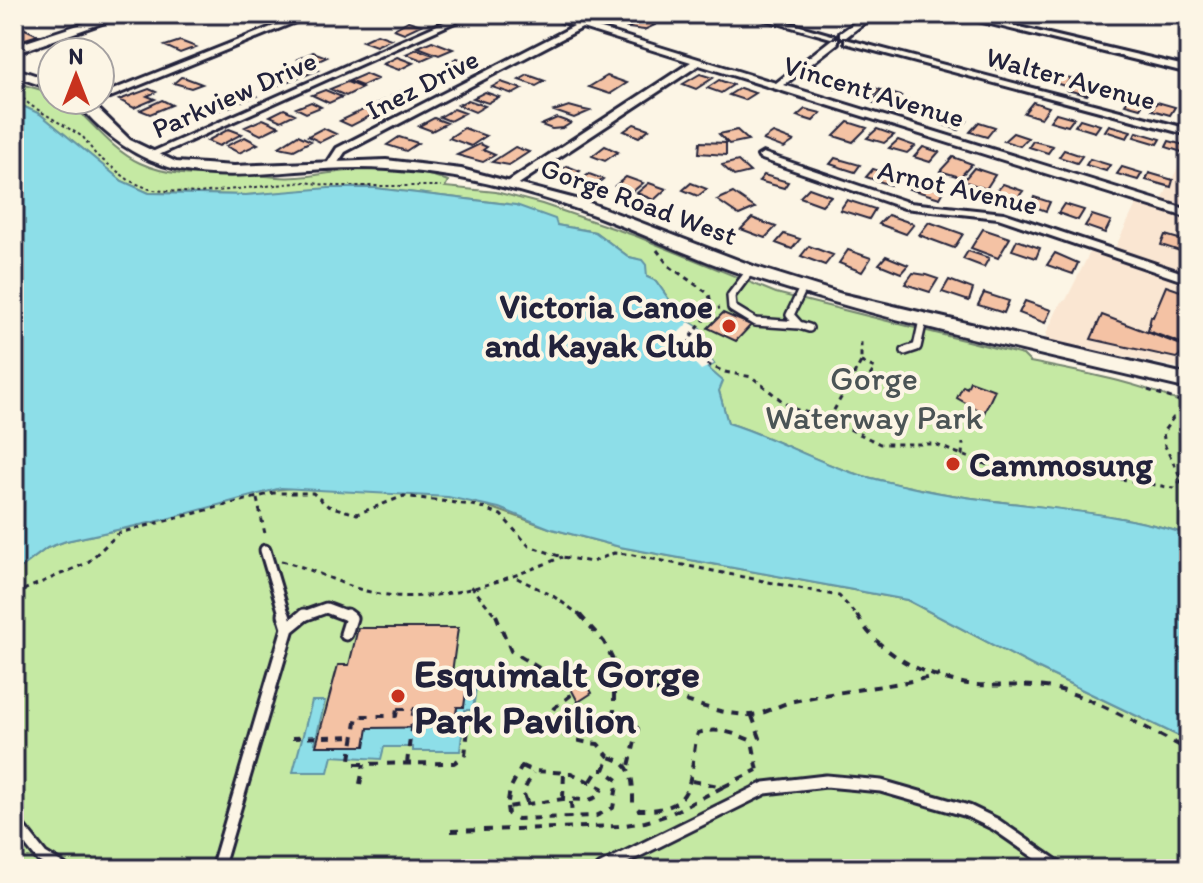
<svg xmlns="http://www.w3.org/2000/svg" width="1203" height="883" font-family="Itim,sans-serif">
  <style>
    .built { fill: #fae6d2 }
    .green { fill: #c5e9a3; stroke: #74866f; stroke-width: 2 }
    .water { fill: #8ddee8; stroke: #6293a3; stroke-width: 2 }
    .pier { fill: #fcf5e5 }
    .building { fill: #f4c2a4; stroke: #22223b; stroke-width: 2 }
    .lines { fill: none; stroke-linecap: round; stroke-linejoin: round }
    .lane-far2-casing { stroke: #22223b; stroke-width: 12 }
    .lane-far1-casing { stroke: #22223b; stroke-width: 15 }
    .lane-casing { stroke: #22223b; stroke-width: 17 }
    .street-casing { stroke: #22223b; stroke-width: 6 }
    .secondary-casing { stroke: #22223b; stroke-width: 6 }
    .path-far2 { stroke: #22223b; stroke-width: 2; stroke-dasharray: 3 3; stroke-linecap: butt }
    .path-far1 { stroke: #22223b; stroke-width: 3; stroke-dasharray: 5 5; stroke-linecap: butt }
    .path { stroke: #22223b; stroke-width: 4; stroke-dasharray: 8 8; stroke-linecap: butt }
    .lane-far2 { stroke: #fcf5e5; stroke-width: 7 }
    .lane-far1 { stroke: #fcf5e5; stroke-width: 9 }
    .lane { stroke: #fcf5e5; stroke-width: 11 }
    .street { fill: #fcf5e5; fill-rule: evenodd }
    .secondary { fill: #fcf5e5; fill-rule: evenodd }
    .poi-dot { fill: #c8321e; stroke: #fcf5e5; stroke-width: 3 }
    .labels { text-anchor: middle; stroke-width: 8; stroke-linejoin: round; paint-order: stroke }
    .far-street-label { font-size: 28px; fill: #22223b; stroke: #fcf5e5 }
    .poi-label { font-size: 34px; font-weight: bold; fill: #22223b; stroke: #fcf5e5; text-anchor: end }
    .park-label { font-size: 34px; fill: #4b5455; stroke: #fcf5e5 }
    .near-poi-label { font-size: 40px; font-weight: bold; fill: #22223b; stroke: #fcf5e5; text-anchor: start }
  </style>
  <rect width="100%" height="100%" fill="#fcf5e5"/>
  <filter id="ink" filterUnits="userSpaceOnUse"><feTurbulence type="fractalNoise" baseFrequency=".0125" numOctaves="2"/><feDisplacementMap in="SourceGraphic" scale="16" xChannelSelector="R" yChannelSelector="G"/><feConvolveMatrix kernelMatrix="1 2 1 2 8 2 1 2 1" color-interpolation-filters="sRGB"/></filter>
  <g filter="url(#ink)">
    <path class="built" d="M1178,167L1189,171V361L1180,368L1047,340L1046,334L1061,302L1066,300L1090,252L1099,245L1114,250L1141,194L1162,200Z"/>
    <path class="green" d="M14,82L52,93V100H66C91,120 110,149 140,163C181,182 223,172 266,176C280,178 294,178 309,176C352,169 406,164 448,181L445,187L496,192L542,204L636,236L776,293L1023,355L1030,362C1078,372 1147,383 1189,407V535C1097,505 1000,508 906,486C888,482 870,478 853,473C810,459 771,436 728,423L719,391L707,367L714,364L696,342L702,330L680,315L656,281L647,277L638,259L629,257L595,232L556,225L508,204L366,187L246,195L149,193L122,181L40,114L14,102Z
      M301,487L418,493L470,500L552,529L620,547L907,600L1037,668L1189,741V869H14V573L47,548L66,541L163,520L265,491Z"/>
    <path class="water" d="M14,102L40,114L122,181L149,193L246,195L329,188H375L516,205L555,219L557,225L595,232L629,257L642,260L646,265L647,277L656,281L680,315L702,330L696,342L714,364L708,368L723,381L719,391L728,423C771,436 810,459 853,473C870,478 889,482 906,486C1000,508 1097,505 1189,535V741L1037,668L907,600L620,547L552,529L499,508L448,497L281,488L163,520L66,541L47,548L14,573Z
      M461,680H477L473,710H465L460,751H413V747H384L381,759L332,756L328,772H293L312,701H325L315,743H358L362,726L455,725Z"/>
    <path class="pier" d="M689,322L702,330L696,342L714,364L701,370L672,339Z"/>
    <path class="building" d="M646,18L656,21L651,23L655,25L644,30L628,28Z
      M408,21L421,25L404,33L394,29Z
      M25,29L38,35L22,40L14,37V33Z
      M377,34L391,39L376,46L362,41Z
      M180,41L196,47L180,53L165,46Z
      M432,41L453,49L439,55L418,47Z
      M417,49L433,55L422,60L406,54Z
      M313,52L327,57L312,64L298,59Z
      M397,57L413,63L399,70L383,64Z
      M457,58L477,65L466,71L451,65L454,64L449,62Z
      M1002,61L1018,65L1011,73L995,69Z
      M301,63L318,70L304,76L288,69Z
      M290,73L299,77L279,85L270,81Z
      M365,74L377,79L362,86L349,81Z
      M700,74L713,78L696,89L683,84Z
      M1054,74L1071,78L1065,86L1048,81Z
      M528,75L545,81L536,86L519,80Z
      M607,76L627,83L610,94L589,87Z
      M181,77L186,78L202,84L191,88L174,83Z
      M838,79L853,83L844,91L829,87Z
      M719,80L733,85L721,93L707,88Z
      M1073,81L1093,86L1087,95L1067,90Z
      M347,82L362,88L346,96L330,89Z
      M501,82L522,89L513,94L492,87Z
      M864,85L881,90L870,99L852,94Z
      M241,88L257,96L242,101L227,94Z
      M740,88L755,93L744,100L729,95Z
      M149,89L156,92L147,96L155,99L134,108L119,100Z
      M325,90L342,97L329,103L312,95Z
      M404,90L418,95L405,101L392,96Z
      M883,91L901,96L895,102L884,99L878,104L871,102Z
      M485,92L499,97L488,103L473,98Z
      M1131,95L1146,99L1140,108L1125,104Z
      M222,98L234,105L220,110L207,104Z
      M162,100L172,105L150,114L140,110Z
      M385,100L400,105L387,112L372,106Z
      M468,100L485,106L475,112L458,105Z
      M906,100L921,105L911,114L896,109Z
      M311,102L321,107L306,113L296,108Z
      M1033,102L1049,107L1041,118L1024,113Z
      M1157,102L1175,107L1170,115L1152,110Z
      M569,106L580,109L590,111L574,118L554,111Z
      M284,109L295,114L281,121L270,116Z
      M365,109L376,113L351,126L340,121Z
      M454,109L465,113L450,121L440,117Z
      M805,109L821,113L813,121L797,116Z
      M927,109L938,112L936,114L944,116L939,121L926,118L921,115Z
      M1056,113L1074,118L1068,126L1050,121Z
      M950,116L967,121L959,130L941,124Z
      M434,118L447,123L432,131L419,126Z
      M557,118L571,123L563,128L552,129L541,125Z
      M263,119L279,126L261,135L245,127Z
      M1080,119L1100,125L1095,132L1075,126Z
      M848,122L867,128L853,142L834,136Z
      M979,122L995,127L987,137L970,132Z
      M634,124L649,129L639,137L624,131Z
      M1109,125L1131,131L1127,138L1105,131Z
      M323,128L336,134L320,142L308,136Z
      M464,128L486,136L471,146L449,138Z
      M229,129L242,134L219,146L207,141Z
      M877,129L894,135L884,143L867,138Z
      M737,130L748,140L729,144L719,134Z
      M1137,132L1161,139L1158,144L1134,137Z
      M773,133L794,141L784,148L763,140Z
      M1013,133L1028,138L1020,146L1004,141Z
      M298,135L311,141L294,150L279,147Z
      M245,137L258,144L239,153L226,146Z
      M399,137L418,143L406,151L387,145Z
      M898,140L915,146L907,153L889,148Z
      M1033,141L1053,146L1048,153L1029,147Z
      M1169,141L1180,144L1189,146L1185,153L1166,147Z
      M700,142L726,143V155L699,153Z
      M480,144L487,147L483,150L495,155L483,162L457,155Z
      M605,146L618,152L605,161L592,156Z
      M515,147L529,152L509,165L492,162Z
      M923,147L939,152L930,162L914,157Z
      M1064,150L1082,156L1077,163L1059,157Z
      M953,157L972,164L960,177L940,171Z
      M835,158L860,165L855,172L830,164Z
      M1090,159L1110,165L1106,171L1086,165Z
      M738,161L750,172L734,176L722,165Z
      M567,166L580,171L570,179L557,174Z
      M1122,167L1142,173L1138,180L1117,174Z
      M974,168L995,175L986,189L963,181Z
      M873,169L898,177L891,185L866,177Z
      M1149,173L1173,180L1171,187L1146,180Z
      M589,174L603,179L592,188L577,182Z
      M764,175L788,182L784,188L759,181Z
      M626,177L643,183L632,192L615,186Z
      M914,182L944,191L940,198L909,189Z
      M649,183L666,189L654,200L637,193Z
      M691,183L707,189L698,196L683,190Z
      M1003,184L1023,191L1016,200L995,193Z
      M809,188L831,196L822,205L800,197Z
      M733,193L755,208L739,215L717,200Z
      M1034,197L1050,202L1046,211L1030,205Z
      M847,200L875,209L869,219L840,210Z
      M1064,204L1084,210L1078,220L1058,213Z
      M888,215L914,224L906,234L879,224Z
      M1092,215L1111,221L1105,233L1085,226Z
      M752,218L776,227L765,238L741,229Z
      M929,222L963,234L954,248L919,235Z
      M983,229L1010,238L998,258L971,248Z
      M784,234L800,239L792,249L776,243Z
      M1165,235L1189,242V254L1161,245Z
      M1017,240L1040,248L1036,258L1012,250Z
      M809,246L833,255L825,265L801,256Z
      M848,250L871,258L862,272L839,263Z
      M968,251L989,258L984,267L963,259Z
      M1055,253L1078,263L1073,274L1047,265Z
      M886,256L908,265L901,273L879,264Z
      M913,273L926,275L938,279L930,292L905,284Z
      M949,280L973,289L969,301L942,292Z
      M1166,286L1189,294V346L1148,331L1151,316L1153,317Z
      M984,293L1009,301L1004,313L978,305Z
      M1025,301L1051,310L1045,323L1019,313Z
      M723,313L751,325L736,341L708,328Z
      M1102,315L1189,348V349L1176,358L1091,339Z
      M970,381L995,390L984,413L957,398L963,386L967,388Z
      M358,628H458L451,680H460V684H467L464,707H457L454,727L368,728L365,746H316L338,665H349Z
      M582,675L592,693L578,702L568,683Z"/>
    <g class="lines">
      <g class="lane-far2-casing">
        <path id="lane-far2" d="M750,271L731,296L732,308L755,322L799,325
          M803,288L790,315L799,325L809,328
          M905,351L917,347L923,320"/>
      </g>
      <g class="lane-far1-casing">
        <path id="lane-far1" d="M265,550L285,617
          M301,617L326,608L350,617"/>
      </g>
      <g class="lane-casing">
        <path id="lane" d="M288,628L304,615
          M346,634L351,618L347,615
          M14,822L42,857L62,869
          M217,869L288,628L284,615
          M602,869L765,788L826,781L881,786L968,811L995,824L1060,869"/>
      </g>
      <g class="street-casing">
        <path id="street" d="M304,14H315L103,100H97H100V95Z
          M462,14H473L152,158L143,156Z
          M541,14H553L776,83L832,39H838V43L784,85L1189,210V218L699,65L514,187H506V183L691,62L582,28L345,152L335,167H327L326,165L337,148L574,26Z
          M745,14H758L835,36L831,38Z
          M867,14H876L846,37H840V33Z
          M950,14H964L1189,67V73Z
          M1163,14L1189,17V21L1164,16Z
          M845,39L1189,129V135L845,43Z
          M763,153L910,203L1004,213L1189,275V283L998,218L904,208L759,158L758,156Z"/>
      </g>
      <g class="secondary-casing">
        <path id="secondary" d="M112,14H128L14,54V46Z
          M14,68L52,81V89L14,76Z
          M75,100H89L130,140L176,162L234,166L386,160L461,169L587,202L756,267L842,294L1189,375V389C1042,354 894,323 751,277C691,258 635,229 577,209C517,188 451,173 388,169C264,160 169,216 75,100Z"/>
      </g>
      <path class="path-far2" d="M14,90L30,105L83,137L96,155L130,181L152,190L198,193L305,182L334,186H441"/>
      <path class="path-far1" d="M657,250L669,266L709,294L712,309L720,308
        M712,309L688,341L704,363L725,372L752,377L791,408L829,419L880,444H934L993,467H1052L1173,488L1182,480L1165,446L1163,432L1173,418L1189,414
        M670,356L683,350
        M846,386L863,387L875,368L861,362
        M1148,390L1189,404
        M829,419L861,362V341
        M954,462L962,455L963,443
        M257,499L266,538
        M281,561C313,568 343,587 375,593C438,606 504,581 562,557
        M517,578L553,596L583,617
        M471,586L497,617
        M14,594L87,563L119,533L273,493H313L328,506L357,514L404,496L478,506L501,515L529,546L562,557L592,562L614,553L628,554L839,596L858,617"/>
      <path class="path" d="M496,615L511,651L557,679L570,696L554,708L544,727
        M580,615L604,642L624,682L614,692V716L634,724L638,729L629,766
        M857,615C878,654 925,677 968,684C998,688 1032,682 1061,690C1105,703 1148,730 1189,750
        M624,682C666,690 705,713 748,715C763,716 779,704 794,701C842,690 891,687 939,675
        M397,709H414L412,719L469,720L465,755L454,763L353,764L350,759L357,716H396Z
        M752,716L760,738L752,741
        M469,720C494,721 521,719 544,727C567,735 573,742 598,744L609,757
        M292,738L353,736
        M407,764L412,720
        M522,766L533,771L571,773L602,788L599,796L589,800L563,799L507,807L510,789Z
        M591,781L598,770H604
        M692,781L723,787L757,770
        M360,784L364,764
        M563,799L564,772
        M527,802L523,792L533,773
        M571,802L572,818
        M507,807L508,814L517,819L596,816L613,808L618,780L604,770L609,757C634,763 633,782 633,804L639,810C696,812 689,780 696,739L698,733C718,727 734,733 752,741L759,776
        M451,831L618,826L645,822L668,815L723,787L725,792"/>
      <use href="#lane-far2" class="lane-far2"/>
      <use href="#lane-far1" class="lane-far1"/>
      <use href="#lane" class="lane"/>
      <use href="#street" class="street"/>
      <use href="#secondary" class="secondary"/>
    </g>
  </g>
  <g class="poi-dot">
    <circle cx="729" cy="326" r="8"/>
    <circle cx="953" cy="464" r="8"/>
    <circle cx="398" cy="696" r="8"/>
  </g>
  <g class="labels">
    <g class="far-street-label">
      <text transform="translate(1071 78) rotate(15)" y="10">Walter Avenue</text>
      <text transform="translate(422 84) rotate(-27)" y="10">Inez Drive</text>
      <text transform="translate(874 91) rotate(17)" y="10">Vincent Avenue</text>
      <text transform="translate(234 94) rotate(-24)" y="10">Parkview Drive</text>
      <text transform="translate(958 187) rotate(13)" y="10">Arnot Avenue</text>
      <text transform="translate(639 201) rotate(20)" y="10">Gorge Road West</text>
    </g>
    <g class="poi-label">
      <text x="713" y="318">Victoria Canoe<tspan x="713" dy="39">and Kayak Club</tspan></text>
      <text x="969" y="476" text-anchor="start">Cammosung</text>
    </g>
    <g class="park-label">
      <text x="874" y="390">Gorge<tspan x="874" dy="39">Waterway Park</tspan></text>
    </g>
    <g class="near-poi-label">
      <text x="414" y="687">Esquimalt Gorge<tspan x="414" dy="46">Park Pavilion</tspan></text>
    </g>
  </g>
  <rect width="1203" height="883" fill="none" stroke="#fcf5e5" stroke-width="48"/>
  <rect x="24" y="24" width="1155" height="835" fill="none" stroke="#22223b" stroke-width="3" filter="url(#ink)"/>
  <g transform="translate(76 76)"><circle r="38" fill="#fcf5e5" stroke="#a5a1a1" stroke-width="2"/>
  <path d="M0-6L14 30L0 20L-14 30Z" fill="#c8321e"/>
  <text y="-12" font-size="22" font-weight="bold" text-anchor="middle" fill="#22223b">N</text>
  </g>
</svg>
